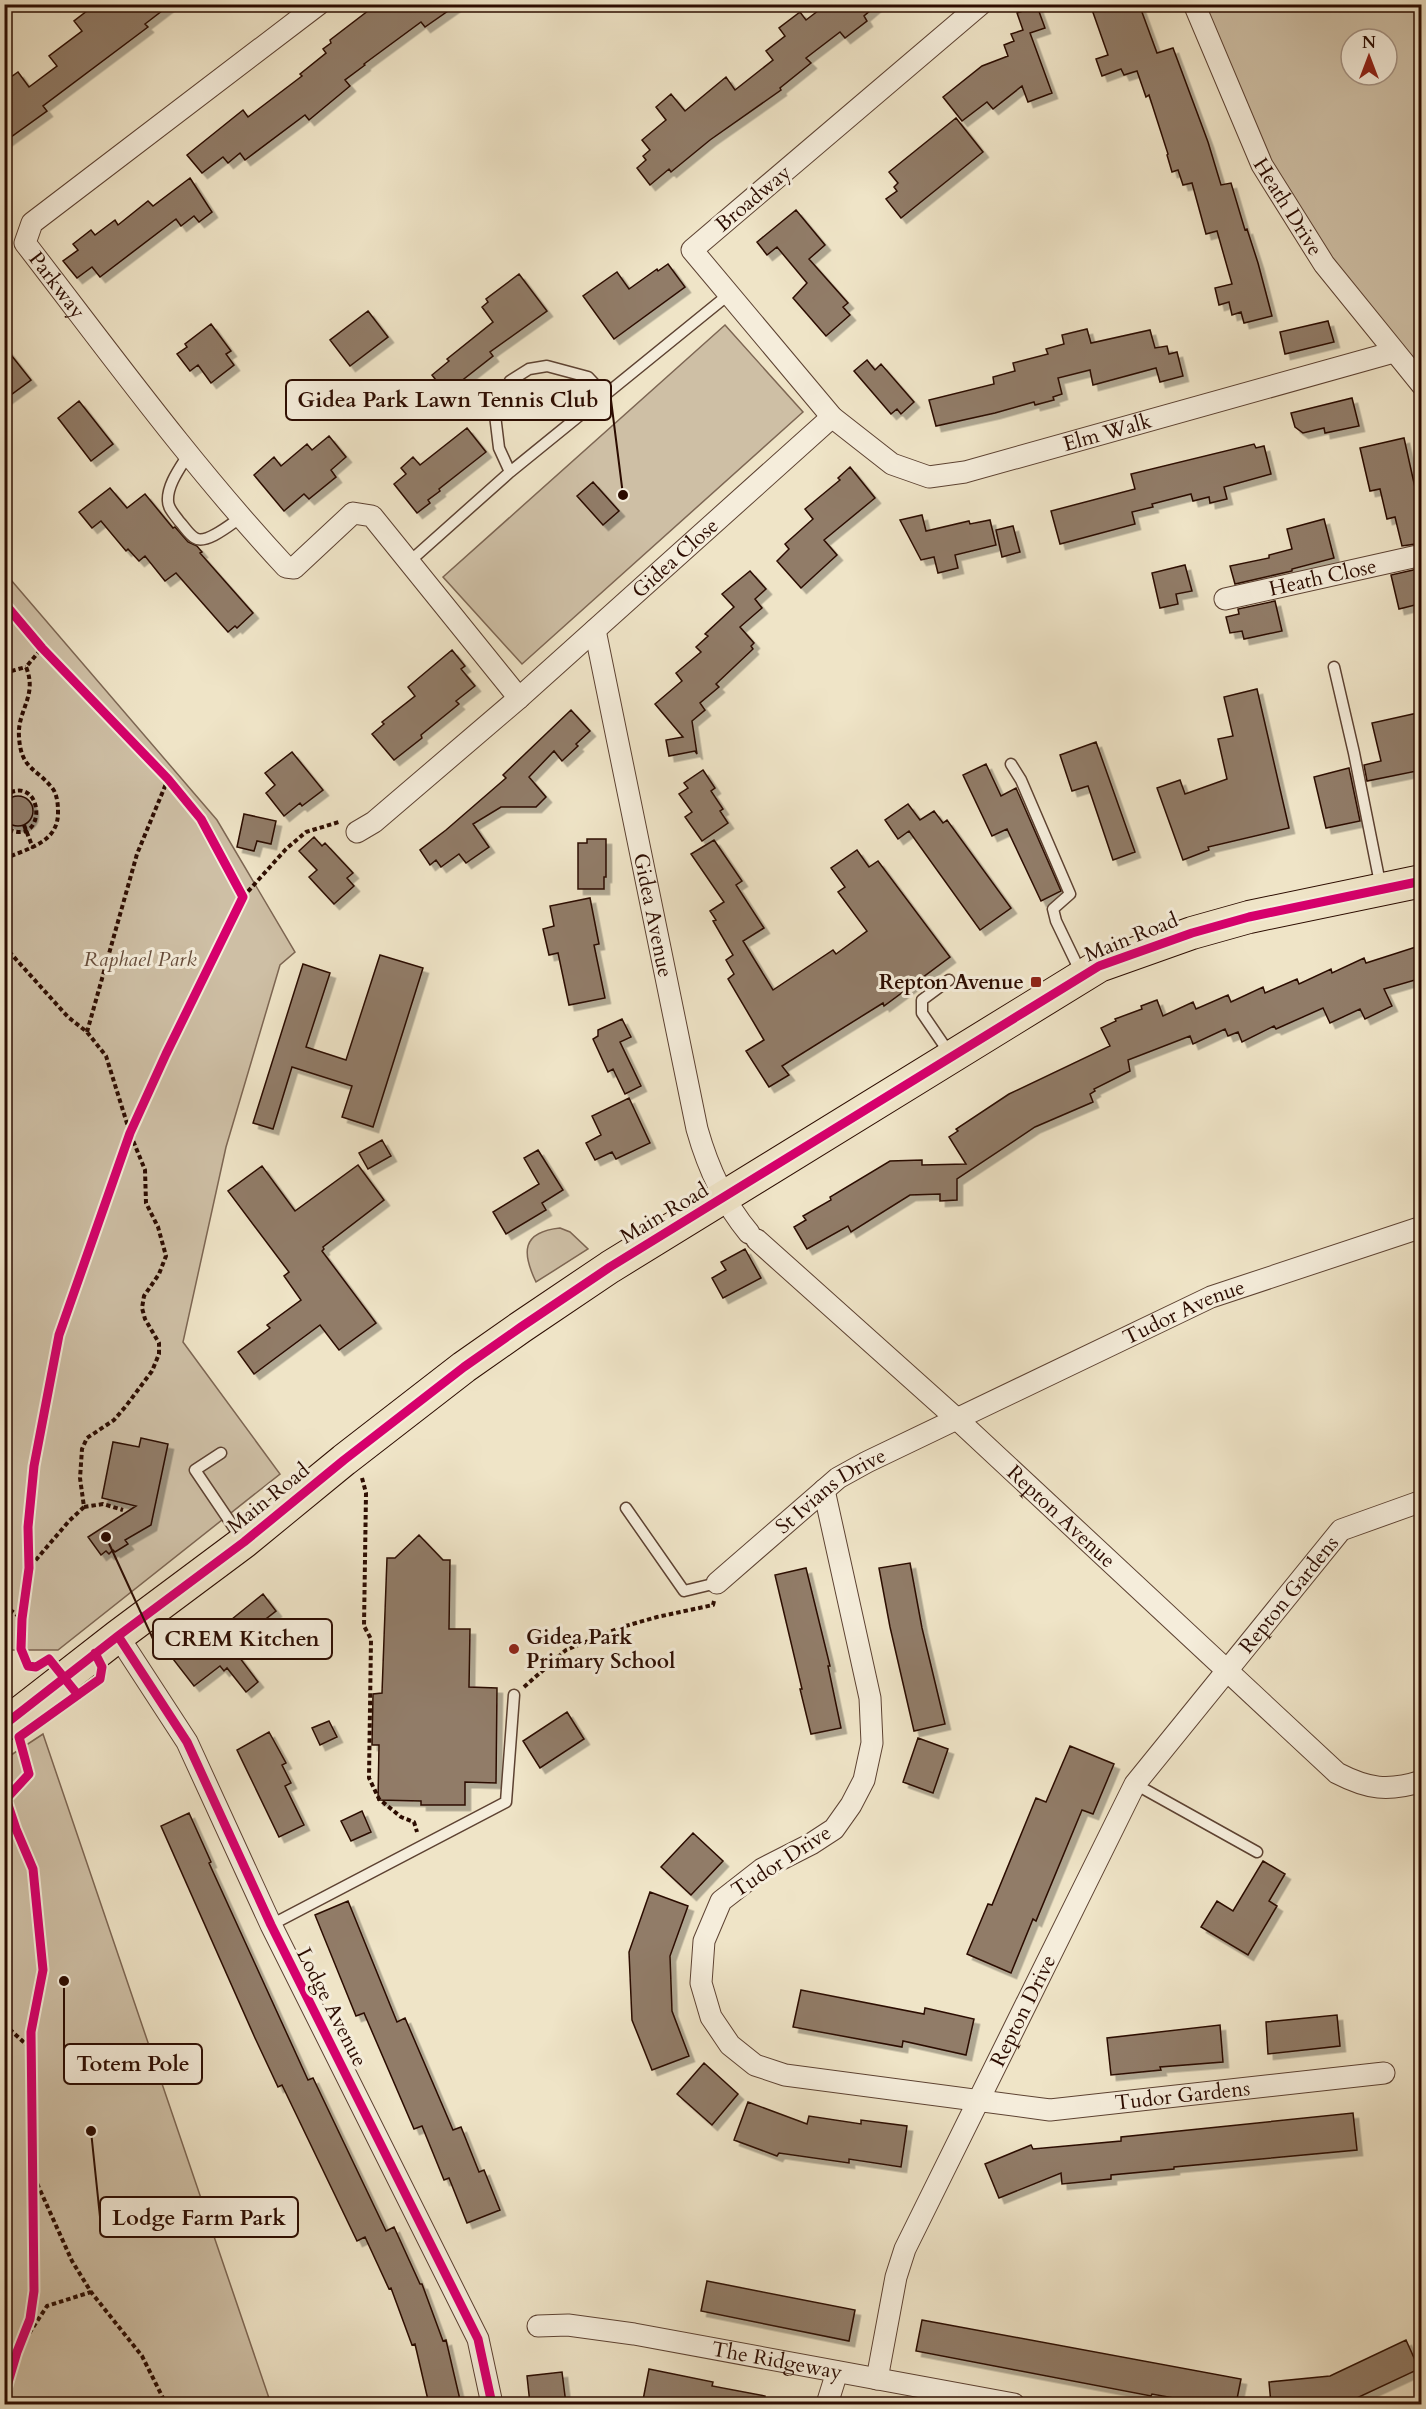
<svg xmlns="http://www.w3.org/2000/svg" width="1426" height="2409" font-family="Cardo,serif">
  <style>
    .green { fill: #cebfa5; stroke: #7d6653; stroke-width: 1.5; fill-rule: evenodd }
    .building { fill: #917c68; stroke: #2c0c01; stroke-width: 1.5; filter: url(#shadow) }
    .lines { fill: none; stroke-linecap: round; stroke-linejoin: round }
    .service-casing { stroke: #5d4232; stroke-width: 13 }
    .minor-casing { stroke: #5d4232; stroke-width: 23 }
    .primary-casing { stroke: #2c0c01; stroke-width: 34 }
    .path { stroke: #2c0c01; stroke-width: 4; stroke-dasharray: 4.5 3; stroke-linecap: butt }
    .service { stroke: #f5eddb; stroke-width: 10 }
    .minor { stroke: #f5eddb; stroke-width: 21 }
    .primary { stroke: #efe4c7; stroke-width: 32 }
    .cycleway-casing { stroke: #f5eddb; stroke-width: 13 }
    .cycleway { stroke: #d6006c; stroke-width: 9 }
    .poi-dot { fill: #8f2418; stroke: #f5eddb; stroke-width: 2 }
    .labels { text-anchor: middle; stroke-width: 6; stroke-linejoin: round; paint-order: stroke }
    .street-label { font-size: 21px; fill: #2c0c01; stroke: #f5eddb }
    .park-label { font-size: 21px; font-style: italic; fill: #654b3a; stroke: #f5eddb }
    .poi-label { font-size: 21px; font-weight: bold; fill: #2c0c01; stroke: #f5eddb; text-anchor: end }
    .leader { fill: none; stroke: #2c0c01; stroke-width: 2 }
    .callout-dot { fill: #2c0c01; stroke: #f5eddb; stroke-width: 2 }
    .callout { fill: #f5eddb; stroke: #2c0c01; stroke-width: 2 }
    .callout-label { font-size: 22px; text-anchor: middle; font-weight: bold; fill: #2c0c01 }
  </style>
  <defs>
    <filter id="shadow"><feDropShadow dx="5.5" dy="5.5" stdDeviation="0" flood-color="#0004"/></filter>
  </defs>
  <rect width="100%" height="100%" fill="#efe4c7"/>
  <filter id="stains"><feTurbulence type="fractalNoise" baseFrequency=".00333" numOctaves="4"/><feColorMatrix values="0 0 0 0 .2 0 0 0 0 .09 0 0 0 0 .02 0 0 0 .5 -.17"/></filter>
  <radialGradient id="worn" r=".72"><stop offset=".6" stop-color="#630" stop-opacity="0"/><stop offset="1" stop-color="#630" stop-opacity=".3"/></radialGradient>
  <path class="green" d="M1194,5H1421V385L1262,165ZM1351,39H1387V75H1351Z
    M725,325L803,412L522,664L443,577Z
    M5,573L217,820L295,952L280,965L226,1147L183,1342L280,1474L58,1650H9L5,1668Z
    M560,1228L570,1232L588,1249L536,1282C522,1253 521,1232 560,1228Z
    M43,1734L271,2404H5V1759Z"/>
  <path class="building" d="M96,4H171L145,24L148,27L43,106L47,111L4,142V82L18,72L29,87L57,66L49,56L82,31L74,21Z
    M377,4H458L425,27L421,22L364,64L365,65L345,80L350,86L309,120L305,115L245,160L240,153L228,163L223,157L202,173L187,155L243,110L248,117L302,76L300,74L326,53L323,49L331,43L330,40Z
    M827,4H878L864,16L867,21L845,38L840,32L806,58L811,63L780,88L781,90L710,140L671,172L669,169L650,185L637,168L646,160L643,156L650,150L642,140L666,120L656,107L671,94L685,111L726,77L735,90L773,60L766,51L785,36L779,28L800,12L806,20Z
    M1090,4H1139L1157,53L1173,48L1208,142L1221,185L1231,183L1245,230L1247,229L1258,263L1272,316L1244,323L1241,312L1232,315L1229,302L1219,305L1215,288L1232,284L1217,231L1206,234L1192,183L1183,185L1178,170L1172,172L1167,155L1168,154L1149,95L1146,97L1137,71L1124,75L1121,69L1102,76L1096,59L1108,55Z
    M1037,6L1045,28L1030,33L1052,93L1028,102L1022,86L993,109L987,102L962,121L943,97L982,66L1008,56L1004,45L1014,41L1011,34L1023,30L1017,13Z
    M956,118L983,152L901,218L886,199L897,191L894,187L898,183L889,172Z
    M190,178L212,212L199,222L194,216L181,226L176,219L100,277L92,267L77,278L63,261L78,250L73,244L91,230L95,235L115,220L118,225L148,201L153,206Z
    M796,210L825,245L809,259L848,303L843,307L850,315L826,336L793,298L807,283L777,247L767,255L757,242Z
    M668,264L685,287L614,339L583,296L617,272L629,289L657,269L658,271Z
    M519,274L547,311L490,352L493,356L446,393L432,375L449,361L447,359L493,322L482,307L488,302L486,299Z
    M368,311L388,337L350,366L330,340Z
    M1328,321L1334,342L1285,354L1280,332Z
    M211,324L231,351L226,354L234,365L211,383L198,365L190,371L177,354L187,347L185,344Z
    M1087,329L1091,343L1150,330L1155,348L1167,346L1169,354L1177,352L1183,376L1160,382L1156,368L1093,385L1090,370L1058,378L1062,394L1053,397L1054,400L1035,405L1034,402L995,413L936,426L929,400L994,384L993,377L1015,371L1013,363L1048,354L1046,349L1064,344L1062,335Z
    M4,346L31,380L4,400Z
    M867,360L875,370L881,364L914,402L901,414L897,409L891,414L854,371Z
    M1352,398L1359,426L1325,433L1324,428L1303,433L1295,427L1291,413Z
    M79,401L113,444L91,461L58,418Z
    M467,428L486,452L439,489L440,491L428,500L430,503L417,513L394,484L406,474L401,468L413,457L420,465Z
    M329,436L346,457L331,470L336,477L309,499L304,494L284,511L254,475L274,457L281,466L307,444L312,450Z
    M1404,438L1416,492L1422,490V543L1402,546L1395,517L1387,519L1380,489L1370,491L1360,448Z
    M1254,444L1256,448L1264,446L1271,474L1224,487L1227,499L1210,503L1209,497L1193,501L1191,494L1152,504L1153,507L1132,512L1135,524L1060,544L1051,511L1135,489L1131,474Z
    M850,467L875,498L824,540L837,555L801,588L777,561L789,549L785,544L813,519L805,509L840,480L838,478Z
    M593,482L619,511L603,525L577,496Z
    M110,488L127,508L145,494L173,528L175,527L188,542L197,546L202,552L200,553L253,613L237,628L235,626L228,632L176,573L165,581L145,556L139,561L128,549L126,551L101,521L92,528L79,512Z
    M922,515L926,531L969,521L970,524L990,520L996,545L955,555L958,568L938,573L934,557L921,560L900,520Z
    M1324,519L1334,558L1292,569V571L1235,584L1230,566L1269,558V555L1292,549L1287,529Z
    M1013,526L1020,552L1002,557L996,530Z
    M1185,565L1192,591L1176,594L1178,604L1160,608L1152,573Z
    M1422,568V598H1418L1419,604L1399,609L1391,575Z
    M750,571L766,589L755,599L762,608L740,627L754,643L751,646L753,649L716,684L719,687L700,703L705,710L692,721L697,754L695,751L669,756L666,740L683,737L655,704L682,681L676,673L701,652L696,647L708,636L705,634L734,607L722,594Z
    M1275,601L1282,631L1244,639L1242,631L1230,633L1226,617L1239,614L1238,609Z
    M452,650L465,666L461,669L475,686L456,701L459,704L421,735L422,738L394,760L372,734L384,724L382,722L415,696L408,687Z
    M1257,689L1289,828L1208,847L1209,850L1183,860L1157,788L1180,780L1185,794L1227,779L1218,739L1233,736L1224,697Z
    M571,710L590,731L576,744L578,746L562,761L554,751L529,777L546,797L536,807H501L473,824L489,847L466,863L459,854L441,867L436,860L430,865L420,850L446,830L506,778L503,775Z
    M1422,712V770L1367,781L1364,765L1381,761L1372,723Z
    M1096,742L1135,852L1113,860L1088,786L1072,791L1060,755Z
    M292,752L323,790L302,806L300,803L284,816L266,793L275,785L265,773Z
    M986,764L1001,796L1016,788L1061,891L1041,901L1007,829L992,836L963,775Z
    M1349,768L1360,821L1326,828L1314,777Z
    M703,770L715,788L711,791L723,809L720,811L728,823L702,841L685,817L692,812L679,794L688,788L684,783Z
    M3 811a15 15 0 1 1 30 0a15 15 0 1 1-30 0Z
    M908,804L920,820L934,811L943,823L947,820L1011,908L980,930L909,831L898,839L885,820Z
    M244,814L276,821L271,844L257,841L254,851L237,847Z
    M314,837L322,846L325,843L353,873L347,878L354,886L334,904L309,877L317,870L299,851Z
    M587,839H606V877H604V889H578V843H587Z
    M714,840L742,881L736,885L764,928L743,941L773,990L833,950L836,954L867,931L838,892L845,887L831,868L857,850L869,867L878,861L950,957L884,1006L883,1003L782,1066L789,1075L769,1087L746,1051L764,1040L728,979L734,974L726,960L733,955L713,921L716,920L710,911L724,902L691,854Z
    M590,898L599,944L594,945L605,998L569,1005L558,953L549,955L543,929L554,926L550,906Z
    M1422,945V978L1384,989L1392,1006L1365,1019L1360,1009L1330,1023L1323,1008L1276,1029L1274,1026L1242,1042L1238,1032L1228,1036L1225,1029L1193,1044L1190,1036L1128,1060L1130,1071L1094,1089L1095,1091L1090,1094L1093,1102L1035,1127L957,1179V1200L940,1201V1194L910,1195L851,1232L848,1226L807,1249L794,1227L806,1220L803,1216L831,1200L830,1197L890,1161L922,1160V1165L966,1164L949,1137L958,1131L956,1129L1009,1094L1110,1046L1101,1028L1116,1021L1115,1019L1142,1009L1141,1006L1157,1000L1163,1016L1193,1002L1196,1009L1228,995L1231,1002L1263,987L1265,993L1297,979L1299,984L1331,969L1332,973L1364,958L1366,963Z
    M380,955L423,968L373,1127L342,1117L352,1086L292,1067L273,1129L253,1123L303,964L330,973L306,1047L346,1060Z
    M622,1019L631,1037L620,1042L641,1086L625,1094L613,1069L608,1072L593,1039L598,1036V1030Z
    M629,1098L650,1143L616,1159L612,1152L595,1160L586,1143L601,1135L592,1116Z
    M382,1140L391,1156L368,1169L359,1153Z
    M538,1150L563,1190L542,1203L546,1210L506,1234L493,1212L539,1184L524,1158Z
    M358,1165L384,1200L323,1247L324,1249L322,1251L376,1323L339,1350L320,1325L254,1374L238,1352L270,1328L267,1325L301,1300L284,1276L289,1272L228,1191L262,1166L295,1211Z
    M745,1249L761,1278L723,1298L712,1278L726,1270L721,1262Z
    M141,1438L168,1444L151,1525L125,1540L128,1544L115,1552L113,1550L109,1554L106,1551L101,1555L88,1537L136,1506L102,1498L113,1442L139,1447Z
    M419,1535L443,1560H450L449,1629H470L469,1687L497,1688L496,1783L465,1782V1805H421V1801L378,1800L379,1745H372L373,1694L382,1693L387,1558H395Z
    M910,1563L922,1628L945,1724L914,1731L890,1627L879,1568Z
    M806,1568L830,1666H828L841,1728L811,1734L800,1689H802L775,1575Z
    M263,1594L276,1611L240,1639L245,1646L236,1653L258,1682L246,1692L227,1668L224,1671L220,1666L194,1686L173,1659L187,1649L190,1653Z
    M567,1712L584,1739L540,1768L523,1741Z
    M329,1721L337,1737L320,1745L312,1728Z
    M269,1732L286,1763L282,1765L291,1783L285,1786L304,1825L279,1837L237,1750Z
    M918,1738L948,1749L933,1793L903,1782Z
    M1070,1746L1114,1764L1093,1814L1082,1810L1036,1921L1033,1919L1011,1973L967,1954L988,1904L992,1905L1036,1798L1046,1802Z
    M362,1811L371,1832L351,1841L341,1821Z
    M189,1813L211,1862L209,1863L308,2080L313,2078L386,2231L394,2227L420,2284H422L443,2341L446,2340L461,2404H436L437,2398L428,2400L415,2344L412,2345L391,2288L389,2289L365,2237L357,2241L282,2085L278,2087L255,2038L161,1826Z
    M693,1833L723,1861L691,1895L661,1867Z
    M1263,1861L1285,1874L1269,1901L1277,1906L1248,1955L1201,1927L1217,1901L1233,1911Z
    M650,1892L688,1906L670,1956L672,2011L689,2056L652,2070L632,2020L629,1952Z
    M348,1901L397,2022L405,2018L453,2130L461,2127L479,2172L484,2170L500,2210L467,2223L449,2178L444,2180L422,2126L414,2129L364,2013L356,2016L315,1915Z
    M801,1990L924,2014L925,2008L974,2019L966,2055L903,2041L902,2047L793,2027Z
    M1337,2015L1340,2046L1268,2054L1266,2022Z
    M1220,2025L1223,2062L1160,2067L1161,2070L1111,2075L1107,2038Z
    M704,2063L738,2094L712,2125L677,2094Z
    M748,2102L807,2124L809,2116L861,2124V2120L907,2126L901,2167L849,2159V2163L779,2153L777,2156L734,2140Z
    M1353,2113L1357,2150L1174,2167V2169L1111,2175V2179L1062,2184L1061,2173L999,2198L985,2164L1031,2145L1033,2149L1121,2141V2137Z
    M707,2281L855,2310L849,2341L701,2311Z
    M922,2320L1241,2379L1236,2404H1207L1152,2394L1151,2396L916,2351Z
    M1406,2340L1419,2369L1344,2404H1271L1269,2382L1330,2376Z
    M649,2369L713,2382L712,2386L765,2396L764,2404H665L643,2400Z
    M562,2372L566,2404H530L527,2376Z"/>
  <g class="lines">
    <g class="service-casing">
      <path id="service" d="M188,455C180,468 167,485 168,501C168,509 175,515 179,521C184,526 189,535 195,538C206,545 231,524 240,518
        M510,472L728,295
        M409,562L510,472L499,448L495,415L501,397L510,381L529,369L547,366L588,377L605,395
        M1334,667L1354,753L1381,888
        M1011,764L1021,780L1070,894L1053,909L1056,921L1081,973
        M949,980L922,1000V1013L950,1054
        M221,1453L195,1470L243,1541
        M626,1508L684,1591L717,1583
        M1135,1784L1257,1852
        M271,1925L506,1802L514,1695"/>
    </g>
    <g class="minor-casing">
      <g id="minor">
        <path id="s1" d="M319,4L32,223L25,243C110,353 191,465 286,567L294,568L353,513L372,516L519,698L832,417"/>
        <path id="s2" d="M981,4L692,250L832,417L892,464L929,477L965,472L1394,352"/>
        <path id="s3" d="M1194,4L1262,165L1324,264L1422,385"/>
        <path id="s4" d="M1225,599L1422,555"/>
        <path id="s5" d="M595,630L697,1129C708,1168 723,1202 749,1233"/>
        <path d="M357,832L374,822L519,698"/>
        <path id="s6" d="M757,1240L958,1420L1337,1773C1368,1789 1388,1792 1422,1781"/>
        <path id="s7" d="M824,1490L870,1698L872,1743L864,1780L851,1805L834,1829L811,1844L762,1869L721,1901L704,1941L701,1983L711,2017L730,2045L755,2065L785,2075L1050,2110L1384,2073"/>
        <path id="s8" d="M717,1583L838,1478L867,1462L1211,1297L1422,1227"/>
        <path d="M118,1636L187,1742L271,1925L478,2339L492,2404"/>
        <path id="s9" d="M538,2326L568,2325L634,2334L1014,2404"/>
        <path id="s10" d="M877,2379L896,2277L905,2249L1135,1784L1341,1530L1422,1501"/>
        <path d="M827,2404L837,2372"/>
      </g>
    </g>
    <g class="primary-casing">
      <path id="primary" d="M4,1725L118,1636L244,1542L344,1460L464,1367L521,1327L610,1267L1099,966L1192,933L1249,917L1422,881"/>
    </g>
    <path class="path" d="M4,673L26,667
      M4,796C45,769 49,853 4,827
      M24,825L33,848
      M4,859C28,848 59,843 58,811C58,804 57,795 53,789C37,768 21,770 19,737C17,710 38,696 26,667L42,648
      M243,897L286,849L306,832L339,822
      M4,946L68,1017L87,1032L106,1056L130,1133L145,1170L146,1203L158,1227L166,1256L159,1274L144,1296L142,1308L145,1319L159,1343V1354L152,1371L126,1406L114,1420L87,1438L82,1449L80,1478L84,1507L69,1521L29,1568
      M87,1032L137,854L168,779
      M362,1478L366,1493L364,1626L371,1639L369,1778L379,1799L401,1817L414,1822L417,1832
      M84,1507L103,1504L123,1510
      M4,1605L22,1619
      M524,1687L566,1650L622,1627L657,1617L713,1605L714,1601
      M4,2024L30,2048
      M31,2170L72,2261L91,2292L142,2356L166,2404
      M17,2352L47,2306L91,2292"/>
    <use href="#service" class="service"/>
    <use href="#minor" class="minor"/>
    <use href="#primary" class="primary"/>
    <g class="cycleway-casing">
      <path id="cycleway" d="M4,603L42,648L168,779L201,819L243,897L166,1054L130,1133L59,1335L34,1466L28,1527L29,1568L22,1619L21,1649L28,1666L36,1667L49,1659L78,1695
        M118,1636L187,1742L271,1925L478,2339L492,2404
        M4,1725L118,1636L244,1542L344,1460L464,1367L521,1327L610,1267L1099,966L1192,933L1249,917L1422,881
        M4,2396L17,2352L30,2319L34,2291L31,2032L43,1970L33,1869L16,1829L6,1799L29,1774L19,1737L100,1679L102,1667L95,1653"/>
    </g>
    <use href="#cycleway" class="cycleway"/>
  </g>
  <g class="poi-dot">
    <rect x="1030" y="976" width="12" height="12" rx="3"/>
    <circle cx="514" cy="1649" r="6"/>
  </g>
  <g class="labels">
    <g class="street-label">
      <text transform="translate(753 198) rotate(-40)" y="7">Broadway</text>
      <text dy="7" stroke="none"><textPath href="#s3" startOffset="224">Heath Drive</textPath></text>
      <text dy="7" stroke="none"><textPath href="#s1" startOffset="435">Parkway</textPath></text>
      <text dy="7" stroke="none"><textPath href="#s2" startOffset="897">Elm Walk</textPath></text>
      <text dy="7" stroke="none"><textPath href="#s1" startOffset="1350">Gidea Close</textPath></text>
      <text dy="7" stroke="none"><textPath href="#s4" startOffset="100">Heath Close</textPath></text>
      <text dy="7" stroke="none"><textPath href="#s5" startOffset="291">Gidea Avenue</textPath></text>
      <text transform="translate(1131 937) rotate(-22)" y="7">Main Road</text>
      <text transform="translate(664 1213) rotate(-31)" y="7">Main Road</text>
      <text dy="7" stroke="none"><textPath href="#s8" startOffset="544">Tudor Avenue</textPath></text>
      <text dy="7" stroke="none"><textPath href="#s8" startOffset="147">St Ivians Drive</textPath></text>
      <text transform="translate(268 1498) rotate(-39)" y="7">Main Road</text>
      <text dy="7" stroke="none"><textPath href="#s6" startOffset="411">Repton Avenue</textPath></text>
      <text dy="7" stroke="none"><textPath href="#s10" startOffset="896">Repton Gardens</textPath></text>
      <text transform="translate(781 1861) rotate(-33)" y="7">Tudor Drive</text>
      <text transform="translate(332 2007) rotate(63)" y="7">Lodge Avenue</text>
      <text dy="7" stroke="none"><textPath href="#s10" startOffset="399">Repton Drive</textPath></text>
      <text dy="7" stroke="none"><textPath href="#s7" startOffset="1107">Tudor Gardens</textPath></text>
      <text dy="7" stroke="none"><textPath href="#s9" startOffset="242">The Ridgeway</textPath></text>
    </g>
    <g class="park-label">
      <text x="140" y="966">Raphael Park</text>
    </g>
    <g class="poi-label">
      <text x="1024" y="989">Repton Avenue</text>
      <text x="526" y="1644" text-anchor="start">Gidea Park<tspan x="526" dy="24">Primary School</tspan></text>
    </g>
  </g>
  <path class="leader" d="M623 495L611 400M106 1537L153 1639M64 1981L64 2064M91 2131L100 2217"/>
  <g class="callout-dot">
    <circle cx="623" cy="495" r="6"/>
    <circle cx="106" cy="1537" r="6"/>
    <circle cx="64" cy="1981" r="6"/>
    <circle cx="91" cy="2131" r="6"/>
  </g>
  <g class="callout">
    <rect x="286" y="380" width="325" height="40" rx="6"/>
    <rect x="153" y="1619" width="179" height="40" rx="6"/>
    <rect x="64" y="2044" width="138" height="40" rx="6"/>
    <rect x="100" y="2197" width="198" height="40" rx="6"/>
  </g>
  <g class="callout-label">
    <text x="448" y="407">Gidea Park Lawn Tennis Club</text>
    <text x="242" y="1646">CREM Kitchen</text>
    <text x="133" y="2071">Totem Pole</text>
    <text x="199" y="2225">Lodge Farm Park</text>
  </g>
  <rect width="1426" height="2409" fill="none" stroke="#efe4c7" stroke-width="24"/>
  <rect x="6" y="6" width="1414" height="2397" fill="none" stroke="#2c0c01" stroke-width="3"/>
  <rect x="12" y="12" width="1402" height="2385" fill="none" stroke="#2c0c01" stroke-width="1.5"/>
  <g transform="translate(1369 57)"><circle r="28" fill="#f5eddb" stroke="#a59384" stroke-width="1.5"/>
  <path d="M0-4.5L10 22L0 15L-10 22Z" fill="#8f2418"/>
  <text y="-9" font-size="16" font-weight="bold" text-anchor="middle" fill="#2c0c01">N</text>
  </g>
  <rect width="100%" height="100%" filter="url(#stains)"/>
  <rect width="100%" height="100%" fill="url(#worn)"/>
</svg>
